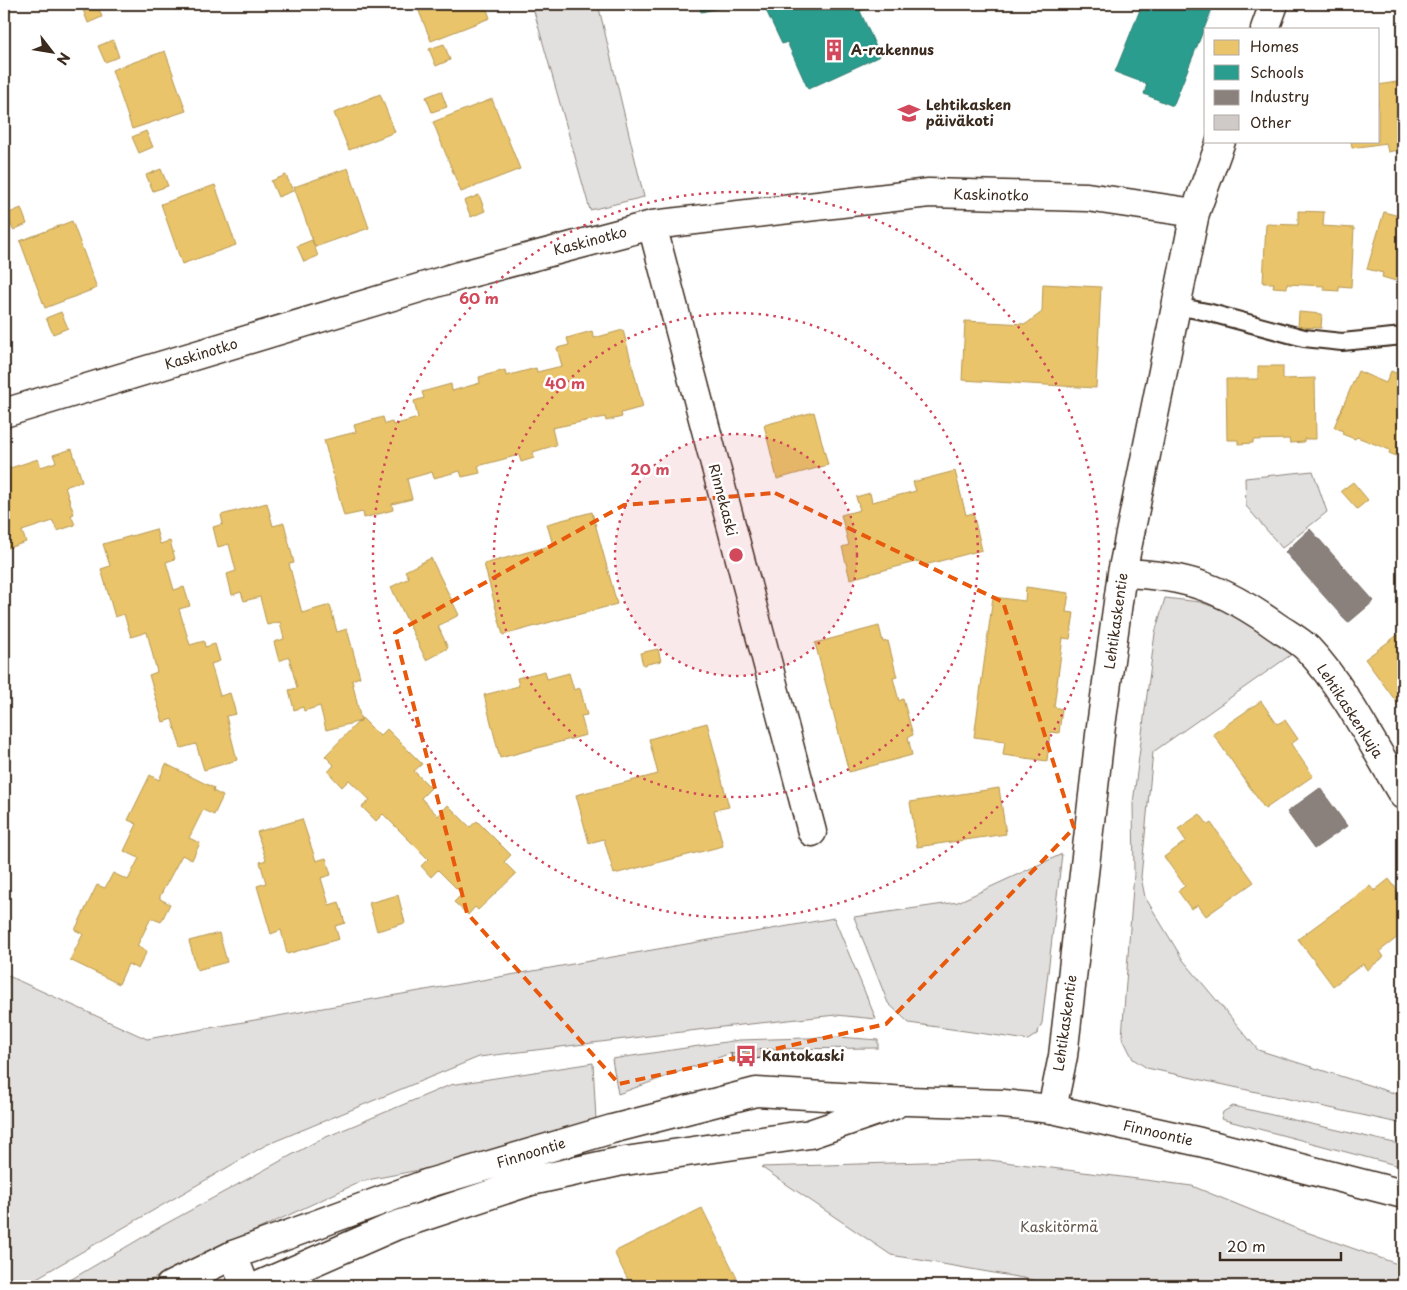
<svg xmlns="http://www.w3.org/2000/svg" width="1407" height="1290" font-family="'Playpen Sans',sans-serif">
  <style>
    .green { fill: #e2e0de; stroke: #8e857e }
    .homes { fill: #e9c46a; stroke: #b59653 }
    .schools { fill: #2a9d8f; stroke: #2f7a6d }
    .industry { fill: #8a817c; stroke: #726760 }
    .building { fill: #cfcac7; stroke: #3b2a1e }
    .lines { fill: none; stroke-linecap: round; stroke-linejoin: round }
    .lane-casing { stroke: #3b2a1e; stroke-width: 20 }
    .street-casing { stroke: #3b2a1e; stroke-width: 31 }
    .primary-casing { stroke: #3b2a1e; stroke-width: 31 }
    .lane { stroke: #fff; stroke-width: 16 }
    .street { stroke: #fff; stroke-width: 28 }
    .primary { stroke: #fff; stroke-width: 28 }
    .marked { fill: none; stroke: #e8590c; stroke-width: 4; stroke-dasharray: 10 6; stroke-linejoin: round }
    .ring { fill: none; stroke: #d1495b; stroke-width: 2.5; stroke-dasharray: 2.5 5 }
    .labels { text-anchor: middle; stroke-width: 5; stroke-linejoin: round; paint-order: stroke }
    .poi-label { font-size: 14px; font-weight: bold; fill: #3b2a1e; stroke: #fff; text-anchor: start }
    .street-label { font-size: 14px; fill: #3b2a1e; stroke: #fff }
    .park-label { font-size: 14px; fill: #65584e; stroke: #fff }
    .centre { fill: #d1495b; stroke: #fff; stroke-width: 2.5 }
    .ring-label { font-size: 15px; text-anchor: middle; font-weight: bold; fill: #d1495b; stroke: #fff; stroke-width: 5; stroke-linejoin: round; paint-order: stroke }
  </style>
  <rect width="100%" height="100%" fill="#fff"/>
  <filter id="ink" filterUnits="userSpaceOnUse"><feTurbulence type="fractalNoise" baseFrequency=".02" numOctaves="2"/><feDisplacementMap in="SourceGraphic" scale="10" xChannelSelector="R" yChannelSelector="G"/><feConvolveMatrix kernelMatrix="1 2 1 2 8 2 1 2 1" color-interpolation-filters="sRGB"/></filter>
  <g filter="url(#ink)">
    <path class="green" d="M532,4H598L644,197L590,210Z
      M1313,471L1327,512L1282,548L1246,506L1245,478Z
      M1165,598L1200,602L1250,620L1292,654L1153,752L1141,877L1145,897L1183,960L1258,1050L1403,1096V1124L1147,1068L1133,1059L1122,1037L1134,874L1133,803L1155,633Z
      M1062,854L1042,1023L1037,1034L1028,1040L909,1023L888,1003L854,917L958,902Z
      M834,918L876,1019L836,1015L722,1027L479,1057L266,1145L23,1286H4V974L147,1039Z
      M839,1037L878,1040V1048L761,1049L731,1053L618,1094L612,1059L739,1040Z
      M593,1063L596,1120L492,1156L362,1181L162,1274L142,1286H60L160,1227L319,1140L450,1085Z
      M1233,1106L1403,1145V1167L1221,1119L1223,1112Z
      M989,1160L1192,1186L1295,1228L1403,1266V1286H1045L1034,1280L891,1255L761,1167Z"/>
    <path class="homes" d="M89,4H97L102,17L88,23L82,7Z
      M416,4H485L490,18L431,41Z
      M113,40L119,57L105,62L98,46Z
      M444,44L450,60L436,66L429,49Z
      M165,51L186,111L132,129L112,70Z
      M1403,81V149L1388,152L1386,143L1352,148L1351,141H1378V85Z
      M441,91L447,107L432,112L426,97Z
      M380,94L395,132L349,150L334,113Z
      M492,99L520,169L461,192L433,122Z
      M146,131L153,147L139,153L132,137Z
      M348,168L369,228L315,247L294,187Z
      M161,169L168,186L153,191L146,175Z
      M286,175L293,191L278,197L271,181Z
      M215,185L236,245L182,264L161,204Z
      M479,195L485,211L471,217L464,201Z
      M21,208L27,224L13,230L7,214Z
      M1298,211L1324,212L1323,226L1354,228L1351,287L1339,286V291L1324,290V286L1287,284V288L1273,287L1274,283H1263L1266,224L1298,225Z
      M1384,212L1403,217V279L1397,277L1396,281L1382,277L1383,273L1367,269Z
      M72,221L97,288L45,308L20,241Z
      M312,240L318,256L304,262L297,246Z
      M1043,284L1101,287L1096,388L962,380L965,321L1026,324L1042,312Z
      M61,312L68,328L53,334L46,318Z
      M1299,312L1322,314L1321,328L1298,327Z
      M623,330L643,407L621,413L622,417L606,421L605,417L552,428L556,445L533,452L534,458L521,462L519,455L478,466L480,473L462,477L460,471L434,478L432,472L407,479L412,499L392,504L393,510L364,518L363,512L344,516L324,440L356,432L354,425L383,417L385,424L392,422L393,425L418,418L414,401L424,398L422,392L451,384L452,391L480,383L479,377L505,370L506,376L536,368L537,372L562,366L557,348L569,345L567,338L592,331L594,338Z
      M1258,366H1283V379L1315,378L1316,439H1304V442L1290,443L1289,439L1253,440V443L1238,444V440H1227L1226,379H1258Z
      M1358,371L1386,383L1391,371L1403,376V456L1401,458L1389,453L1390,450L1357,437L1355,439L1342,434L1343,431L1334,427Z
      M814,412L828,465L777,479L764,425Z
      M72,449L82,481L65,487L74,514L71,515L75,525L57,531L53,521L22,531L26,542L8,548L4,537V470L38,459L41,467L56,462L53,455Z
      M955,471L966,515L973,513L982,550L921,566L919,561L850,579L842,547L849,545L841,515L860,510L856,497L870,493L872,502L916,491L913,482Z
      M1353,482L1368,500L1357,509L1341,491Z
      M267,503L273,526L284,523L294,563L289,564L302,613L330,605L337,632L347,629L360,677L352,680L361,721L326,730L320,706L304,711L303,707L294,710L289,690L297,688L289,657L279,661L274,642L284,639L280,622L267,625L260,597L244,601L241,592L232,595L227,574L236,571L229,544L218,547L213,527L223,524L221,515Z
      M592,512L617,604L503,635L484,564L553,545L547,524Z
      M156,529L160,544L170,541L175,559L166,562L174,590L184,587L190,606L179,609L190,645L204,641L205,647L215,644L220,661L211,664L220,696L230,693L236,714L226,716L237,760L204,770L196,744L181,748L172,719L163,722L149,675L157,672L147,632L131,637L124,614L115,617L101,569L110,566L103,544Z
      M431,558L459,615L438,626L448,648L426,660L391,587L409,578L405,571Z
      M1026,587L1069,593L1066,612L1074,613L1070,639L1063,638L1054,707L1062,709L1059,733L1050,732L1047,761L1003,755L1005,741L974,737L993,597L1025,601Z
      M879,626L883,642L888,641L897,677L893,678L899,701L903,699L913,735L908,737L912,755L849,772L815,643Z
      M1403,631V711L1365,659Z
      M658,649L661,661L643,665L640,653Z
      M545,671L547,679L569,673L574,690L580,688L587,715L581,716L586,735L500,758L484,695L519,686L517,678Z
      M1261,701L1277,724L1285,720L1298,739L1291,744L1313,776L1265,809L1213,734Z
      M362,718L380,736L387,729L422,764L414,771L431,788L421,798L438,816L448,805L470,827L477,821L511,855L504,862L516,874L478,910L475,907L468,915L454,902L462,894L438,870L431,877L421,866L428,859L383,814L376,821L362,807L370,800L349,780L342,787L328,772L334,765L325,756Z
      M707,723L729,807L714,810L723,846L614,874L604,839L589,843L576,795L658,774L649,739Z
      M166,764L214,788L213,791L223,796L214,815L203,810L189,838L200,843L192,860L182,855L160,896V899L170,904L161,922L151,918L137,946L147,951L138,969L128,964L119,984L70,960L83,934L75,930L97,885L105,888L113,873L128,880L139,858L124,851L137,824L128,820L150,775L159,780Z
      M999,788L1006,834L917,847L910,802Z
      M1200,814L1208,825L1211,823L1254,882L1206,916L1198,905L1191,909L1178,891L1185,886L1164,857L1186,841L1178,829Z
      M302,819L316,861L326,858L331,875L321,878L329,905L339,902L345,923L335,926L339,939L287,954L281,930L271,934L257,886L266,883L260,862L266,860L257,832Z
      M1389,879L1403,898V924L1400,926L1403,933L1380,951L1384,957L1367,970L1363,964L1333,986L1298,939L1370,886L1374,891Z
      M398,895L405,923L377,931L369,903Z
      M219,933L227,962L197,970L189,941Z
      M702,1208L737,1278L721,1286H631L614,1252Z"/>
    <path class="schools" d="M699,4H723L724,7L701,12Z
      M763,4H877L860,11L880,56L808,89L787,42L782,44Z
      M1139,4H1214L1173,106L1144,94L1147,84L1115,72L1142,5Z"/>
    <path class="industry" d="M1310,529L1374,601L1348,623L1285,552Z
      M1320,788L1347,826L1314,849L1287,812Z"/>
    <path class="building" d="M761,1049L762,1058L732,1062L731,1053Z"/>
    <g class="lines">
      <g class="lane-casing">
        <path id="lane" d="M1176,306L1207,312L1304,338L1342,342L1403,336"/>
      </g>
      <g class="street-casing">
        <path id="street" d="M1265,29L1274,4
          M652,225L812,832
          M4,413L459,276L652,225L929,193L1087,197L1195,213
          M1122,573C1188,575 1224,589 1277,627C1287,634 1299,640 1308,649C1345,688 1375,749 1403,795
          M1052,1109L1063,1056L1101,726L1122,573L1195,213L1221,141
          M233,1255L245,1286"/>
      </g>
      <g class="primary-casing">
        <path id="primary" d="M170,1286L233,1255L429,1183L612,1129L756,1092L908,1101L1003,1104L1052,1109L1200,1142L1403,1194
          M258,1286L395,1226L531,1181L618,1162L810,1134L894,1105"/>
      </g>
      <use href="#lane" class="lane"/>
      <use href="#street" class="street"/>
      <use href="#primary" class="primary"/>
    </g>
  </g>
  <path class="marked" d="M775,493L1003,602L1074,828L886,1024L619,1084L467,913L395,633L624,505Z"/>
  <circle cx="736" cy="555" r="121" fill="#d1495b" fill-opacity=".12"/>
  <g class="ring">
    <circle cx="736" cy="555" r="121"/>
    <circle cx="736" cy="555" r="242"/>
    <circle cx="736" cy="555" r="363"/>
  </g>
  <defs>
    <g id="building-bare" transform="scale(1.725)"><path d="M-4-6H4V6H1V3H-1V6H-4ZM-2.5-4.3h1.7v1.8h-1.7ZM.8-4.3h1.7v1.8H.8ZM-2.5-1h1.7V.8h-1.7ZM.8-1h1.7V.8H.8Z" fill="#d1495b" stroke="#fff" stroke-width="2.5" paint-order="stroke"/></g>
    <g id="school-bare" transform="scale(1.725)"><path d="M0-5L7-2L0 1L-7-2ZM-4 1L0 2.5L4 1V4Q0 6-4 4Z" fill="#d1495b" stroke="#fff" stroke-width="2.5" paint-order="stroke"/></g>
    <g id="bus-bare" transform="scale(1.725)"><path d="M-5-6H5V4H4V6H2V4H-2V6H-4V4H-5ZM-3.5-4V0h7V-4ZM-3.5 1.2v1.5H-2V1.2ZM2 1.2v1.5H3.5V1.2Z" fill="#d1495b" stroke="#fff" stroke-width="2.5" paint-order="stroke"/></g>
  </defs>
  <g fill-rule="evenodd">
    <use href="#building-bare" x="834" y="50"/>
    <use href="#school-bare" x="909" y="113"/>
    <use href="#bus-bare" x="746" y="1056"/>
  </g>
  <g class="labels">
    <g class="poi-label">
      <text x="851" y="55">A-rakennus</text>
      <text x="926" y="110">Lehtikasken<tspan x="926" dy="16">päiväkoti</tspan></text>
      <text x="762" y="1061">Kantokaski</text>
    </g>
    <g class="street-label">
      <text transform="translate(991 195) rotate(1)" y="5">Kaskinotko</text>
      <text transform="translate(590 241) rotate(-15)" y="5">Kaskinotko</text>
      <text transform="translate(201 354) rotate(-17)" y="5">Kaskinotko</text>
      <text transform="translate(723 500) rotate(75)" y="5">Rinnekaski</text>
      <text transform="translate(1116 621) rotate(-82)" y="5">Lehtikaskentie</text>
      <text transform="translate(1350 711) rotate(57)" y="5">Lehtikaskenkuja</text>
      <text transform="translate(1065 1023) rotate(-82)" y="5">Lehtikaskentie</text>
      <text transform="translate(1158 1133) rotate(13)" y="5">Finnoontie</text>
      <text transform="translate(531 1153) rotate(-17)" y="5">Finnoontie</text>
    </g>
    <g class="park-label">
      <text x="1059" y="1232">Kaskitörmä</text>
    </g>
  </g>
  <circle cx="736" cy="555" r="8" class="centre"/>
  <g class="ring-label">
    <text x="479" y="304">60 m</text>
    <text x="565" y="389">40 m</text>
    <text x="650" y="475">20 m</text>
  </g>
  <rect width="1407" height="1290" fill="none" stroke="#fff" stroke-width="20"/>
  <rect x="10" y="10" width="1387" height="1270" fill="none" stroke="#3b2a1e" stroke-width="2" filter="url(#ink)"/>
  <rect x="1204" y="28" width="175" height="115" fill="#ffffff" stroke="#b1aaa5"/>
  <rect x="1214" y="40" width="25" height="15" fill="#e9c46a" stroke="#b1aaa5"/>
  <text x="1250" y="52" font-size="15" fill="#3b2a1e">Homes</text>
  <rect x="1214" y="65" width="25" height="15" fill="#2a9d8f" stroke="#b1aaa5"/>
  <text x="1250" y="78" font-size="15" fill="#3b2a1e">Schools</text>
  <rect x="1214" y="90" width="25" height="15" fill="#8a817c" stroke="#b1aaa5"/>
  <text x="1250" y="102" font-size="15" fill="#3b2a1e">Industry</text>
  <rect x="1214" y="115" width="25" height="15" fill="#cfcac7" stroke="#b1aaa5"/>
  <text x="1250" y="128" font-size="15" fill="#3b2a1e">Other</text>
  <g transform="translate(52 52) rotate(121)" stroke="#ffffff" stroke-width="4" paint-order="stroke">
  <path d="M0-4L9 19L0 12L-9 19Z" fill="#3b2a1e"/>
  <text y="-8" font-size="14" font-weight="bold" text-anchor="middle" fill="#3b2a1e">N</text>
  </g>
  <path d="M1220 1252v8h121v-8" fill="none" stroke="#3b2a1e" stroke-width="2.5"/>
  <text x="1227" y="1252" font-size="15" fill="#3b2a1e" stroke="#ffffff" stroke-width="4" paint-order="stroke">20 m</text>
</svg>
